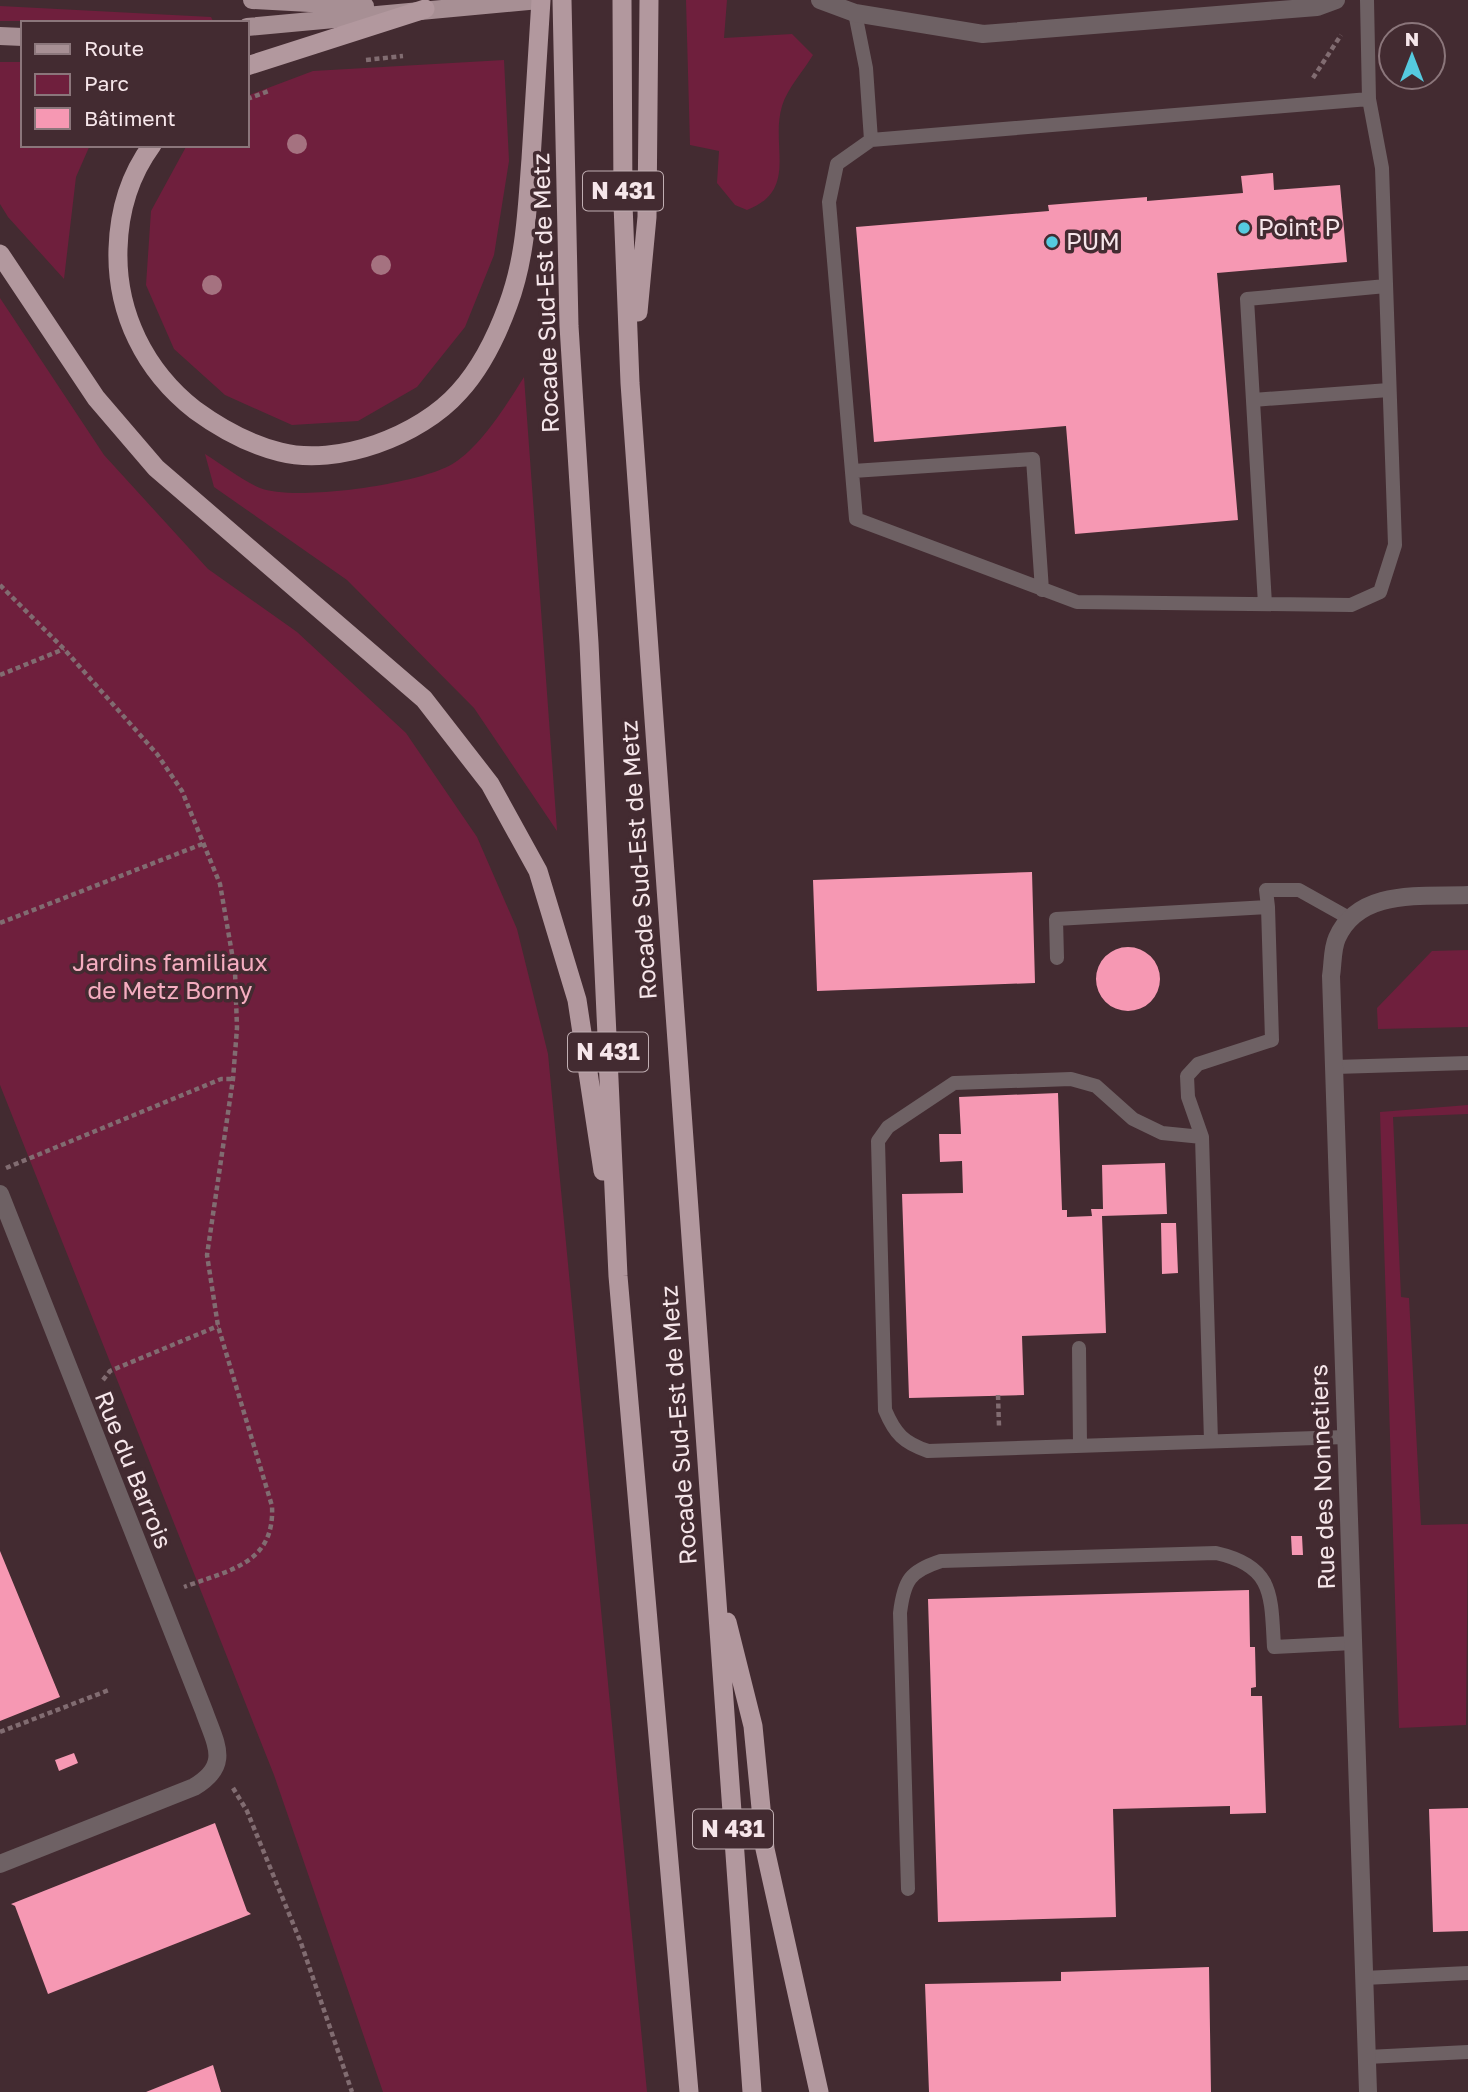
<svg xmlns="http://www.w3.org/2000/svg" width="1468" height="2092" font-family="'Golos Text',sans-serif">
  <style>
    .green { fill: #6f1f3d }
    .building { fill: #f698b3 }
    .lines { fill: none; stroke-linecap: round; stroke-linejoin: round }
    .path { stroke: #816c71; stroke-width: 4.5; stroke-dasharray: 5 3.5; stroke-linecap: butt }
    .service { stroke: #6e6164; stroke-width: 14 }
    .minor { stroke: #6e6164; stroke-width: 18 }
    .primary { stroke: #a78f94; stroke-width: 18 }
    .trunk { stroke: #b2989e; stroke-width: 19 }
    .tree { fill: #a57280 }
    .poi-dot { fill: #55cadf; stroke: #432b31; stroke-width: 2.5 }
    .labels { text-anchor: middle; stroke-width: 7; stroke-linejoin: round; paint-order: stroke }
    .shield { fill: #432b31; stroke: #c0aeb2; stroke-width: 2 }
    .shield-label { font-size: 23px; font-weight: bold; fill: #f6e6ea }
    .poi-label { font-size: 24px; fill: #f6e6ea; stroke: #432b31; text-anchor: start }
    .street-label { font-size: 24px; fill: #f6e6ea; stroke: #432b31 }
    .park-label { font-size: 24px; fill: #f5adc0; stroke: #432b31 }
  </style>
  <rect width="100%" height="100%" fill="#432b31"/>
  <path class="green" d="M686,0H727L724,38L792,34L813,55C804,70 787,89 782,106C770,146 799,190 747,210L735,205L717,183L719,151L690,145Z
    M0,6L211,17L213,21H0Z
    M504,60L509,161L494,255L465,327L417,387L358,421L292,425L225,395L174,349L146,285L151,211L187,145H247V96L313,71Z
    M0,62H23V145H90L76,177L64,279L8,217L0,204Z
    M0,298L104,455L208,569L297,632L406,733L477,837L517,929L548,1054L647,2092H383L274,1775L0,1085Z
    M524,377L557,830V831L474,708L347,580L214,487L205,454C223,465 241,480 260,488C295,502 422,484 454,463C481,446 507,404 524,377Z
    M1468,950V1027L1378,1029L1377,1008L1432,951Z
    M1468,1105V1114L1393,1117L1401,1297L1409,1298L1421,1525L1468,1524L1466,1725L1399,1728L1380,1112Z"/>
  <path class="building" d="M1273,173L1274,190L1340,185L1347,262L1217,273L1238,520L1075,534L1066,426L874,442L856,227L1049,211L1048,205L1109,200L1147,197V201L1243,193L1241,176Z
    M1032,872L1035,983L817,991L813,880Z
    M1096 979a32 32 0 1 1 64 0a32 32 0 1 1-64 0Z
    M1058,1093L1062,1210H1067V1217L1092,1216L1091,1209H1103L1102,1165L1165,1163L1167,1214L1102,1216L1106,1333L1022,1336L1024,1395L909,1398L902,1194L963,1193L962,1161L940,1162L939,1134H961L959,1097Z
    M1161,1223H1176L1178,1273L1162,1274Z
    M1291,1536H1302L1303,1555H1292Z
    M0,1551L60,1697L0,1721Z
    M1249,1590L1250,1647H1255L1256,1687L1251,1688V1696H1262L1266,1813L1230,1814V1806L1113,1809L1116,1917L938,1922L928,1599Z
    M74,1753L78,1763L59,1771L55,1760Z
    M1468,1808V1931L1433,1932L1429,1809Z
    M215,1823L247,1911L251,1914L48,1994L15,1906L11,1904Z
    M1209,1967L1211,2092H929L925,1984L1061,1981V1972Z
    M213,2065L221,2092H146Z"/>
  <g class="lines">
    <path class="path" d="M366,60L403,56
      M1313,78L1341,35
      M247,99L269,91
      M0,585L64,649L157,754L182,791L220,884L235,971L237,1028L233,1079L207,1255L218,1326L272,1506C275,1564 229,1570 184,1587
      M0,675L64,649
      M0,923L205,843
      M6,1168L221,1079H233
      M103,1380L110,1371L218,1326
      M998,1395L999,1426
      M0,1732L109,1690
      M233,1788L247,1811L301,1943L352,2092"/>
    <path class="service" d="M1367,0L1369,99L1382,168L1395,545L1380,592L1351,605L1077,602L856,519L829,202L837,164L871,140L1369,99
      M855,13L866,68L871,140
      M1253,400L1389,390
      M853,471L1033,459L1042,590
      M1265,604L1247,299L1386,286
      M1268,907L1266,890H1299L1349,918
      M1057,958L1056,919L1268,907L1272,1040L1198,1064L1187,1076L1188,1097L1202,1137
      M1335,1067L1468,1063
      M1079,1348L1080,1446
      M1211,1441L1202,1137L1162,1133L1133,1119L1096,1086L1071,1079L954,1083L888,1127L878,1141L885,1410C895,1434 904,1443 928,1451L1346,1437
      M908,1889L900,1613C904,1580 910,1571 941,1561L1216,1553C1274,1566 1271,1595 1274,1647L1353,1643
      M1364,1978L1468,1973
      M1367,2057L1468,2052"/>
    <path class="minor" d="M820,0L855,13L983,34L1317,7L1336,0
      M0,1194L204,1711C216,1745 231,1765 194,1787L0,1864
      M1368,2092L1331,976C1333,964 1332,949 1337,938C1359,888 1422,897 1468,895"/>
    <path class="primary" d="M252,0L365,6
      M247,27L539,0
      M0,36L23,37"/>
    <path class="trunk" d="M562,0L569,326L589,643L618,1276L689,2092
      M622,0L623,204L630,383L752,2092
      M247,66L425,9
      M152,145C130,175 119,212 118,249C116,313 145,371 195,410C221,429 248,444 280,452C337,467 420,436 459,392C481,368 497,335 508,305C526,257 527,209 531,159C534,106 538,53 541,0
      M0,254L96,398L156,468L424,699L490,784L538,871L577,1000L603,1171
      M638,312L647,217L649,0
      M727,1622L753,1726L765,1849L819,2092"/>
  </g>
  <g class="tree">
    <circle cx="297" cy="144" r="10"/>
    <circle cx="381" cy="265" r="10"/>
    <circle cx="212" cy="285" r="10"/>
  </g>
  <g class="poi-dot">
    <circle cx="1244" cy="228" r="7"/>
    <circle cx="1052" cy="242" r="7"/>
  </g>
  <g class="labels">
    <g class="shield">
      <rect x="583" y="171.5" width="80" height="39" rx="5"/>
      <rect x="568" y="1032.5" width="80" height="39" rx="5"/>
      <rect x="693" y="1809.5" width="80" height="39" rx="5"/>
    </g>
    <g class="shield-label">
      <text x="623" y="199">N 431</text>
      <text x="608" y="1060">N 431</text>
      <text x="733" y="1837">N 431</text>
    </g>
    <g class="poi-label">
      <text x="1258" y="236">Point P</text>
      <text x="1066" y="250">PUM</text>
    </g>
    <g class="street-label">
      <text transform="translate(546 293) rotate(-92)" y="8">Rocade Sud-Est de Metz</text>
      <text transform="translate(639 860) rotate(-94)" y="8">Rocade Sud-Est de Metz</text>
      <text transform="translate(679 1425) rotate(-94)" y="8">Rocade Sud-Est de Metz</text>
      <text transform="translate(133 1470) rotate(68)" y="8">Rue du Barrois</text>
      <text transform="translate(1323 1477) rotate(-92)" y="8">Rue des Nonnetiers</text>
    </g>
    <g class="park-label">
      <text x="170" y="971">Jardins familiaux<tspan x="170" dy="28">de Metz Borny</tspan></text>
    </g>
  </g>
  <rect x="21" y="21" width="228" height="126" fill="#432b31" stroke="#8b767b" stroke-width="2"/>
  <rect x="35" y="44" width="35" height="10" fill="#a78f94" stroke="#8b767b" stroke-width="2"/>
  <text x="84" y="56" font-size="21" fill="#f6e6ea">Route</text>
  <rect x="35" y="74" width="35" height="21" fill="#6f1f3d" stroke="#8b767b" stroke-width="2"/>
  <text x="84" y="91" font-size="21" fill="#f6e6ea">Parc</text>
  <rect x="35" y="108" width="35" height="21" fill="#f698b3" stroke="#8b767b" stroke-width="2"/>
  <text x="84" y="126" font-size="21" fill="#f6e6ea">Bâtiment</text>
  <g transform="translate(1412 56)"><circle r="33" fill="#432b31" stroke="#8b767b" stroke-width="2"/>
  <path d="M0-5L12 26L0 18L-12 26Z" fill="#55cadf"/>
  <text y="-10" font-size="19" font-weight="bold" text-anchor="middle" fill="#f6e6ea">N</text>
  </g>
</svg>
